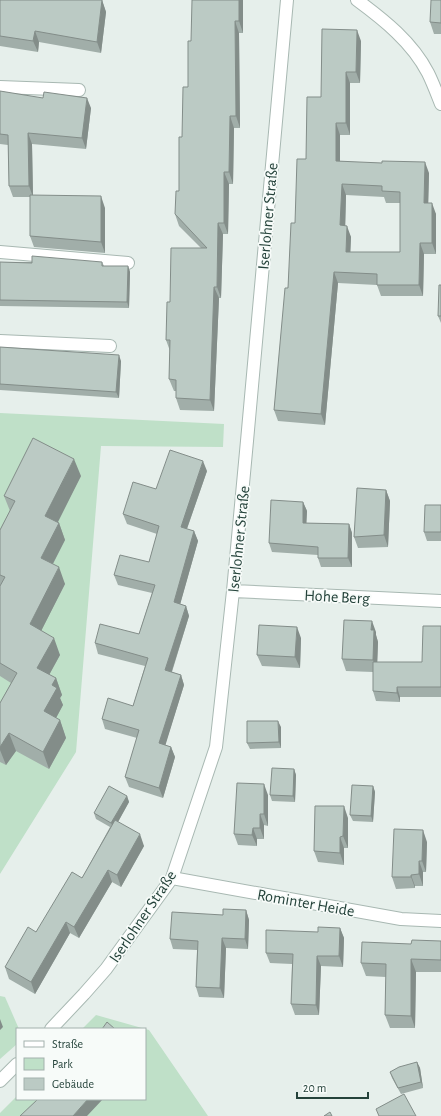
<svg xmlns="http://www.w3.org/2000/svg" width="441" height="1116" font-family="'Alegreya Sans',sans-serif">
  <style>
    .green { fill: #bfe0c8 }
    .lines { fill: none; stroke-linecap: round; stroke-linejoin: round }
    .minor-casing { stroke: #a8b8b2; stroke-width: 14 }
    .minor { stroke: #fff; stroke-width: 12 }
    .wall { fill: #a1aea9; fill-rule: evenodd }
    .shaded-wall { fill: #838d89 }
    .building { fill: #bbcac4; stroke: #838d89; fill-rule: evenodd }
    .labels { text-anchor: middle; stroke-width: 3.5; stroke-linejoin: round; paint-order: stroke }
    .street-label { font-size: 16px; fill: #24423a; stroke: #f7fbf9 }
  </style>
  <rect width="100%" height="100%" fill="#e6efeb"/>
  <path class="green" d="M0,413L224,424L223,447L101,446L76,752L0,874Z
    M0,996L5,997L19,1029H17V1044L0,1059Z
    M96,1015L149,1030L208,1116H0V1113L17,1096V1099H145V1029H82Z"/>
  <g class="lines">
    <g class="minor-casing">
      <path id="minor" d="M357,0C384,20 412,42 428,73C433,83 437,94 441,104
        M0,87L79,90
        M0,252L128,263
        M0,341L110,346
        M233,591L441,601
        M172,878L401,919L441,921
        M51,1029L84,994L106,969L172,878L216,747L233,591L247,441L287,0
        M0,1081L17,1064"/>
    </g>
    <use href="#minor" class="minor"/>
  </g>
  <path class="wall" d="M0,0H102L106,12L101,53L39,42L38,52L0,46Z
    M243,0V33H239L240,128H234L233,184H229L228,234H223L221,298H219L214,411L180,410L176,398V391H174L169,379L170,351L166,340L170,302L201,248L179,226L175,214L179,191L182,137L188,87L191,41Z
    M441,0V34H434L430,22Z
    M361,41L360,83H350V135H340V161L429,173L428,203L436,214V254H424L423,296H381L377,285L338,283L325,425L278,421L274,410L295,223L306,159L321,97ZM346,195L384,197L386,203H400V252H350L351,237L345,226Z
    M0,91L91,108L86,149L32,144L33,195L105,208V253L34,247L30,236V197H13L9,186L8,145L0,144Z
    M0,262H102L104,266H128L130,272L129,308L0,306Z
    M441,285V323L438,316Z
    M0,347L121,361L119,398L0,390Z
    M207,471L187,529L194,531L198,541L180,604L186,606L189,616L172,672L181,675L184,685L165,745L171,747L175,757L163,798L129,787L125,777L137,738L105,729L102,719L133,706L145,666L98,654L95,643L139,634L152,593L118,585L114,575L149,562L157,534L127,524L123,514L156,489Z
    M81,476L57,522L59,523L65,540L53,564L65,584L41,631L60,655L49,675L56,678L62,695L60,698L63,705L56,718L60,720L66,738L49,769L16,751L6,765L0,762V703L11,683L0,676V530L10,511L4,496Z
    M386,490L390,501L388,547L358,548L354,537Z
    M303,502L307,511L306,523L349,524L352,533V567H321L318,558V555L272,552L269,543Z
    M441,505V541H427L424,532Z
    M441,626V697H400V702L376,701L373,691V672L346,671L342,659L376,632V635L378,642L377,662H422Z
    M301,638L300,668L262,666L257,655Z
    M281,727V748L250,749L247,743Z
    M294,769L296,775L295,802L272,801L270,795Z
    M373,786L375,792L373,822L353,821L350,815Z
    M268,795V826L264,825V839H257V846L238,845L234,834Z
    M127,796L129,802L118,822L144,846L121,887L112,882L79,938L70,933L35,994L9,979L5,967L36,932L82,878L110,827L96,819L94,813Z
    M348,818V848H344V865L318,862L314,851Z
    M427,842L426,872H423V886H415V888L396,889L392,877Z
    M246,910L249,920L248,949L226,948L224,998L199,997L196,987L197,950L173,949L170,939L223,915Z
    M340,928L344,938L343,967L321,966L319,1015H295L291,1004L292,964L270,963L266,953L318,932Z
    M441,941V972H416L415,1028H390L385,1015L386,977L366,976L361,963L411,944Z
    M417,1062L420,1068L423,1088L401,1094L392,1078L390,1072Z"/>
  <path class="shaded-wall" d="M102,0L106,12L101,53L97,42Z
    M239,0H243V33L239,21Z
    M235,21L239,33L240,128L236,116Z
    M357,30L361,41L360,83L356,72Z
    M35,31L39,42L38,52L33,41Z
    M346,72L350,83V135L346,123Z
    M87,98L91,108L86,149L82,138Z
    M230,116L234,128L233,184L229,172Z
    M336,123L340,135V172L336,161Z
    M28,133L32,144L33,197L29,186Z
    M425,162L429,173L428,214L424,203Z
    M224,172L229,184L228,234L224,223Z
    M342,184L346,195L345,236L340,225Z
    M101,196L105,208V253L101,242Z
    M432,203L436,214V254L432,243Z
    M218,223L223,234L221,298L217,287Z
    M347,226L351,237L350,263L346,252Z
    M420,243L424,254L423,296L419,285Z
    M128,266L130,272L129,308L127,302Z
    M334,272L338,283L325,425L321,414Z
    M214,287L219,298L214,411L210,400Z
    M119,355L121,361L119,398L116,392Z
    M74,459L81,476L52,534L45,516Z
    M203,461L207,471L184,537L181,527Z
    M386,490L390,501L388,547L384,535Z
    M303,502L307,511L306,533L303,523Z
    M59,523L65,540L47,575L41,558Z
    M349,524L352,533V567L348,558Z
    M194,531L198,541L178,612L174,602Z
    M59,567L65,584L36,641L30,624Z
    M186,606L189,616L169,680L165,670Z
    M372,621L376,632V635L378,642L377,672L373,660L371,630Z
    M297,627L301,638L300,668L295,657Z
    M54,638L60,655L43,686L37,668Z
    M181,675L184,685L163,753L159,743Z
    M56,678L62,695L60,698L63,705L50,729L44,711L52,685Z
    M397,687L400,697V702L397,693Z
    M60,720L66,738L49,769L43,752Z
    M278,721L281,727V748L279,742Z
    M9,733L16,751L6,765L0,750V747Z
    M171,747L175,757L163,798L159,788Z
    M294,769L296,775L295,802L293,796Z
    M264,784L268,795V826L264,814Z
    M373,786L375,792L373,822L371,816Z
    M127,796L129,802L114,829L111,823Z
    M344,806L348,818V848L343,836Z
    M260,814L264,825V839L260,828Z
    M253,828L257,839V846L252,835Z
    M423,830L427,842L426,872L422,861Z
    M140,834L144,846L121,887L117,875Z
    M340,837L344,848V865L340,853Z
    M419,861L423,872V886L419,874Z
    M108,870L112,882L79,938L74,927Z
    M411,875L415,886V888L411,877Z
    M246,910L249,920L248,949L245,939Z
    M66,922L70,933L35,994L31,982Z
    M340,928L344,938L343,967L339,956Z
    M222,938L226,948L224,998L220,988Z
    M317,956L321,966L319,1015L316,1005Z
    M411,959L416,972L415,1028L411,1016Z
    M0,1019L3,1027L0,1030Z
    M417,1062L420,1068L423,1088L421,1082Z
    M88,1099H103L87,1116H73Z"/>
  <path class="building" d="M0,0H102L97,42L35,31L33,41L0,36Z
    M192,0H239V21H235L236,116H230L229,172H224V223H218L217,287H214L210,400L176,398V380L169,379L170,340H166L167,302H170L171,248H207L175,214L176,191H179V137H182L183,87H188V41H191Z
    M431,0H441V23L430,22Z
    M322,29L357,30L356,72H346V123H336V161L382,163V161L425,162L424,203H432V243H420L419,285H377V274L334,272L321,414L274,410L285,288H288L291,223H295L297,159H306L307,97H321ZM342,184L382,186V191L400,192V252H346L347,226L340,225Z
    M0,91L43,98L44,92L87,98L82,138L28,133L29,186H9L8,135L0,134Z
    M30,195L101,196V242L30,236Z
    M32,256L102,262V266H128L127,302L0,300V262L32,263Z
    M439,285H441V316H438Z
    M0,347L119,355L116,392L0,384Z
    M33,438L74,459L45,516L59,523L41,558L59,567L30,624L54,638L37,668L56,678L52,685L57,688L44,711L60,720L43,752L9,733L0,747V703L17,673L0,663V586L5,577L0,575V530L15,501L4,496Z
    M170,450L203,461L181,527L194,531L174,602L186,606L165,670L181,675L159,743L171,747L159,788L125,777L139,730L102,719L108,698L133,706L148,658L95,643L100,624L139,634L155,585L114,575L120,555L149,562L159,526L123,514L133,482L156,489Z
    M357,488L386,490L384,535L354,537Z
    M271,500L303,502V523L349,524L348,558H318V547L269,543Z
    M425,505H441V532H424Z
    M344,620L372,621L371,630H374L373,660L342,659Z
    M259,625L297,627L295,657L257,655Z
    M423,626H441V687H397V693L373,691V662H422Z
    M247,721H278L279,742L247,743Z
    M272,768L294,769L293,796L270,795Z
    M237,783L264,784V814H260V828H253L252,835L234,834Z
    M352,785L373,786L371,816L350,815Z
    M109,786L127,796L111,823L94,813Z
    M315,806H344L343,836L340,837V853L314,851Z
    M115,820L140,834L117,875L108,870L74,927L66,922L31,982L5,967L28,927L36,932L72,872L82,878Z
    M394,829L423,830L422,861H419V874L411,875V877H392Z
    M223,909L246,910L245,939L222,938L220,988L196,987L198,941L170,939L172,912L223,915Z
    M318,927L340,928L339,956H317L316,1005L291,1004L293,954L266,953V930L318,932Z
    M412,940L441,941V960L411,959V1016L385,1015L386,964L361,963L362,942L411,944Z
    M107,1022L115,1029H102Z
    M417,1062L421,1082L398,1088L390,1072L399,1067Z
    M404,1094L416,1116H379L376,1109Z
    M38,1099H88L73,1116H20Z
    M330,1112L332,1116H324Z"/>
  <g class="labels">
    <g class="street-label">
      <text transform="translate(267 216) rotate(-85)" y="6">Iserlohner Straße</text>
      <text transform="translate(238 539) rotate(-84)" y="6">Iserlohner Straße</text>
      <text transform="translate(337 596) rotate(3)" y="6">Hohe Berg</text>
      <text transform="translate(306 902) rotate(10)" y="6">Rominter Heide</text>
      <text transform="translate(142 916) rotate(-56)" y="6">Iserlohner Straße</text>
    </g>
  </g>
  <rect x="16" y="1028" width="130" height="72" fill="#f7fbf9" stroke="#a3b1ad"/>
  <rect x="24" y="1041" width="20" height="6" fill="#ffffff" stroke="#a3b1ad"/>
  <text x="52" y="1048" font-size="12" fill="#24423a">Straße</text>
  <rect x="24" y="1058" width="20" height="12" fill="#bfe0c8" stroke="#a3b1ad"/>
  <text x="52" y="1068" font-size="12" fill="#24423a">Park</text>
  <rect x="24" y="1078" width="20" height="12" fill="#bbcac4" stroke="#a3b1ad"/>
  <text x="52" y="1088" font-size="12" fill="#24423a">Gebäude</text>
  <path d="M297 1092v6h71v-6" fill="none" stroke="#24423a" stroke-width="2"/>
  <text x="303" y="1092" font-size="12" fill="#24423a" stroke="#f7fbf9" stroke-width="3" paint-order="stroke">20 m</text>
</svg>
